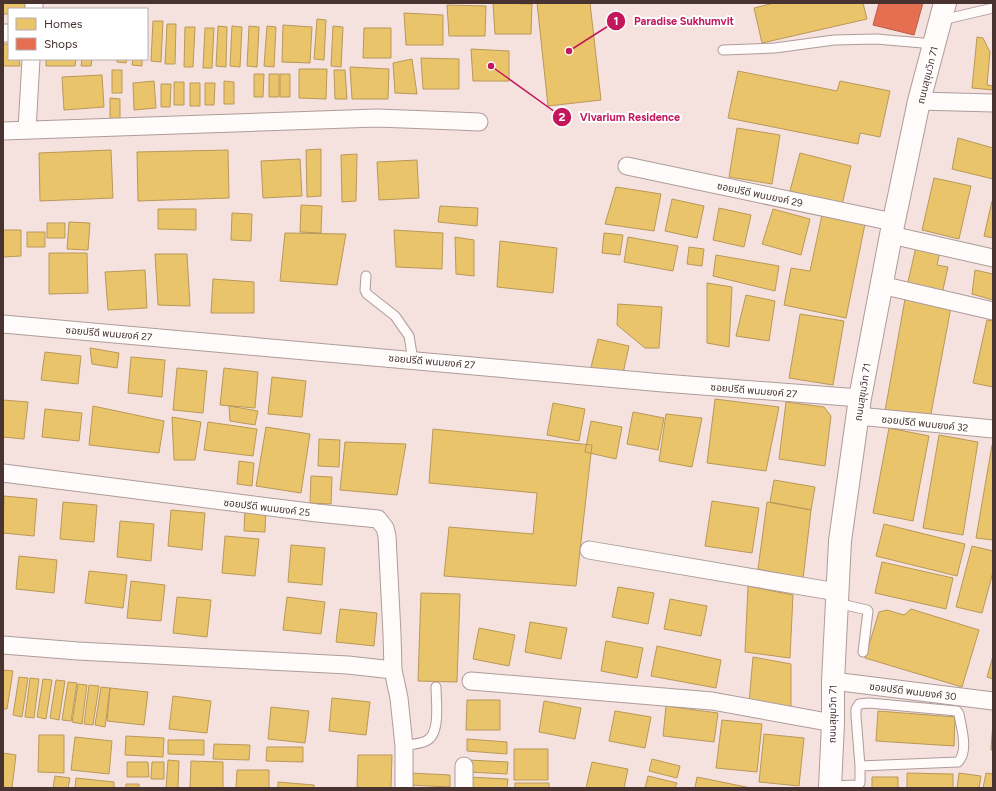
<svg xmlns="http://www.w3.org/2000/svg" width="996" height="791" font-family="Figtree,'Noto Sans Thai',sans-serif">
  <style>
    .homes { fill: #e9c46a; stroke: #b99859 }
    .shops { fill: #e76f51; stroke: #b75d47 }
    .lines { fill: none; stroke-linecap: round; stroke-linejoin: round }
    .lane-casing { stroke: #ae9c9a; stroke-width: 11 }
    .street-casing { stroke: #ae9c9a; stroke-width: 19 }
    .primary-casing { stroke: #ae9c9a; stroke-width: 24 }
    .lane { stroke: #fefbfa; stroke-width: 9 }
    .street { stroke: #fefbfa; stroke-width: 17 }
    .primary { stroke: #fefbfa; stroke-width: 22 }
    .labels { text-anchor: middle; stroke-width: 4; stroke-linejoin: round; paint-order: stroke }
    .street-label { font-size: 10px; fill: #483330; stroke: #fff }
    .leader { fill: none; stroke: #c2185b; stroke-width: 1.5 }
    .callout-dot { fill: #c2185b; stroke: #fff; stroke-width: 1.5 }
    .mark-label { font-size: 12px; text-anchor: middle; font-weight: bold; fill: #fff }
    .callout-label { font-size: 11px; text-anchor: middle; font-weight: bold; fill: #c2185b; stroke: #fff; stroke-width: 4; stroke-linejoin: round; paint-order: stroke }
  </style>
  <rect width="100%" height="100%" fill="#f5e2df"/>
  <path class="homes" d="M3,3H26L25,9H9V14H3Z
    M493,3L532,4L531,34H495Z
    M537,3H590L601,100L548,106Z
    M774,3H863L867,19L762,43L754,8Z
    M447,5L486,6L485,36H449Z
    M404,13L443,15V45H406Z
    M317,19L326,20L324,60L314,59Z
    M153,21H163L161,62L151,61Z
    M167,24H176L175,64H165Z
    M283,25L312,27L310,63L282,62Z
    M218,26L227,27L226,67L216,66Z
    M232,26L242,27L240,67L230,66Z
    M249,26L259,27L257,67L247,66Z
    M267,26L276,27L274,67L264,66Z
    M333,26L343,27L341,67L331,66Z
    M185,27H195L193,67H184Z
    M205,28H214L212,68H203Z
    M364,28H391V58H363Z
    M977,37L983,38L990,52L987,85L993,86V90L972,88Z
    M3,44H9V59H19L20,66H3Z
    M471,49L509,51V81H473Z
    M421,58L459,59V89H423Z
    M46,59H76L75,66H46Z
    M82,59H92L91,66H81Z
    M117,59H127L126,63L117,62Z
    M133,59H142V66L132,65Z
    M412,59L417,94L395,93L393,63Z
    M350,67L389,69L388,99H352Z
    M299,69H327L326,99L299,98Z
    M112,70H122V93H112Z
    M334,70H345L347,99H335Z
    M738,71L837,91L840,81L890,91L880,137L860,133L858,144L728,118Z
    M254,74H264L263,97H254Z
    M269,74H279V97H269Z
    M280,74H290V97H280Z
    M102,75L104,107L64,110L62,77Z
    M154,81L156,108L134,110L133,83Z
    M224,81L234,82V104H224Z
    M174,82H184V105H174Z
    M190,83H200V106H190Z
    M205,83H215L214,105H205Z
    M161,84H171L170,107H161Z
    M110,98L120,99V121H110Z
    M737,128L780,135L772,184L729,177Z
    M958,138L993,148V179L952,169Z
    M321,149V196L307,197L306,150Z
    M111,150L113,198L40,201L39,153Z
    M228,150L229,198L138,201L137,152Z
    M800,153L851,166L842,205L790,191Z
    M357,154L356,201L342,202L341,155Z
    M300,159L302,196L263,198L261,161Z
    M417,160L419,198L379,200L377,162Z
    M934,178L971,186L959,239L922,230Z
    M616,187L661,194L654,231L605,224Z
    M672,199L704,206L697,238L665,231Z
    M992,201H993V238L984,236Z
    M301,205L322,206L321,233L300,232Z
    M440,206L478,208L477,226L438,222Z
    M719,208L751,215L744,247L713,240Z
    M158,209H196V230L158,229Z
    M773,209L810,219L801,255L762,244Z
    M232,213L252,214L251,241L231,240Z
    M822,215L865,224L846,318L784,305L791,268L810,271Z
    M69,222L90,223L88,250L67,249Z
    M47,223H65V238H47Z
    M3,230H21V256L3,257Z
    M394,230L443,233L442,269L396,267Z
    M27,232H45V247H27Z
    M285,233L346,234L337,285L280,281Z
    M604,233L623,235L620,255L602,253Z
    M455,237L474,240V276L456,274Z
    M628,237L678,246L673,271L624,262Z
    M500,241L557,248L553,293L497,287Z
    M689,247L704,249L702,266L687,264Z
    M916,247L940,252L937,265L948,267L942,294L907,286Z
    M49,253H87L88,293L49,294Z
    M155,254H187L190,306L158,305Z
    M716,255L779,266L775,291L713,276Z
    M145,270L147,308L108,310L105,272Z
    M975,270L993,274V300L972,294Z
    M213,279L254,282V313H211Z
    M707,283L732,287L729,347L707,343Z
    M746,295L775,301L769,341L736,336Z
    M905,299L951,307L930,419L885,411Z
    M618,304L662,307L659,348H645L617,325Z
    M800,314L844,321L833,385L789,378Z
    M987,320L993,321V387L973,383Z
    M598,339L629,346L622,378L590,371Z
    M90,348L119,353L117,368L92,364Z
    M45,352L81,356L78,384L41,380Z
    M131,357L165,360L162,397L128,393Z
    M177,368L207,371L203,413L173,410Z
    M224,368L258,372L255,408L220,405Z
    M272,377L306,381L302,417L268,414Z
    M715,399L779,407L766,471L707,463Z
    M3,400L28,402L24,439L3,437Z
    M786,402L824,407L831,416L825,466L779,459Z
    M553,403L585,409L579,441L547,435Z
    M93,406L164,421L159,453L89,445Z
    M229,406L258,411L255,425L230,421Z
    M45,409L82,413L79,441L42,437Z
    M633,412L664,418L658,450L627,444Z
    M666,414L702,418L692,467L659,461Z
    M172,417L201,422L195,460H174Z
    M591,421L622,427L616,459L585,452Z
    M208,422L257,429L253,456L204,450Z
    M266,427L310,434L301,493L256,486Z
    M889,428L929,436L913,521L873,513Z
    M433,429L592,445L576,586L444,576L449,527L533,534L537,493L429,483Z
    M939,435L978,442L963,535L923,528Z
    M319,439L340,440L339,467L318,466Z
    M345,442L406,444L397,495L340,490Z
    M992,445H993V540L976,538Z
    M239,461L254,463L252,486L237,484Z
    M311,476L332,477L331,504L310,503Z
    M774,480L815,487L811,510L770,502Z
    M4,496L37,499L34,536L3,533Z
    M712,501L759,508L752,553L705,546Z
    M63,502L97,505L94,542L60,539Z
    M767,502L811,510L803,579L758,569Z
    M245,507L266,508L265,532L244,531Z
    M171,510L205,513L202,550L168,546Z
    M120,521L154,524L151,561L117,557Z
    M884,524L965,544L957,576L876,556Z
    M225,536L259,539L255,576L222,573Z
    M291,545L325,548L322,585L288,582Z
    M972,546L993,551V572L982,613L956,607Z
    M19,556L57,560L54,593L16,589Z
    M882,562L953,578L946,609L875,593Z
    M89,571L127,575L123,608L85,603Z
    M131,581L165,585L161,621L127,618Z
    M748,586L793,595L790,658L745,652Z
    M618,587L654,593L648,624L612,617Z
    M421,593L460,594L457,682L418,681Z
    M177,597L211,600L207,637L173,633Z
    M287,597L325,602L321,634L283,630Z
    M670,599L707,606L701,636L664,629Z
    M340,609L377,613L374,646L336,642Z
    M911,609L979,630L962,687L865,658L879,612L887,610L904,615Z
    M530,622L567,628L561,659L525,652Z
    M479,628L515,635L509,666L473,659Z
    M606,641L643,648L637,678L601,671Z
    M657,646L721,660L716,688L651,676Z
    M993,656V679L987,677Z
    M753,657L791,664V714L749,703Z
    M4,670L13,671L7,709H3V676Z
    M19,677L28,678L22,717L13,715Z
    M30,678L39,679L34,718L25,717Z
    M43,679L52,680L46,719L37,717Z
    M56,680L65,681L59,720L50,718Z
    M68,682L77,683L71,721L62,720Z
    M78,684L87,685L82,724L72,722Z
    M89,685L99,686L93,725L84,724Z
    M101,687L110,688L105,727L95,725Z
    M110,688L148,692L144,725L107,721Z
    M173,696L211,701L207,733L169,729Z
    M332,698L370,702L366,735L329,731Z
    M467,700H500V730H466Z
    M544,701L581,708L575,739L539,732Z
    M666,706L718,713L714,742L663,736Z
    M271,707L309,711L305,743L268,739Z
    M615,711L651,717L645,748L609,741Z
    M878,711L955,717L954,746L876,741Z
    M722,720L762,724L757,772L716,768Z
    M993,721V750H991Z
    M764,734L804,738L799,786L759,782Z
    M39,735H64V773L38,772Z
    M126,736L164,738L163,757L125,755Z
    M75,737L112,741L109,774L71,770Z
    M467,739L507,742V754L467,751Z
    M168,740H204V755L168,754Z
    M214,744L250,745L249,760L213,759Z
    M267,747H303V762L266,761Z
    M514,749H548V780H514Z
    M3,753L16,755L12,788L3,787Z
    M358,755H392L391,788H357Z
    M652,759L680,766L677,778L649,771Z
    M168,760L179,761L178,788H166Z
    M468,760L508,762L507,774L467,772Z
    M191,761L223,762V788H190Z
    M127,762H148L149,777H127Z
    M152,762H164V779H151Z
    M592,762L628,769L624,788H586Z
    M237,770H269V788H236Z
    M410,773L450,775V787L409,785Z
    M907,773L953,774V788H907Z
    M959,773L981,776L979,788H957Z
    M986,773L993,774V788H983Z
    M55,776L70,778L68,788H53Z
    M648,776L677,783L675,788H645Z
    M468,777L508,779L507,788H467Z
    M697,777L751,788H695Z
    M872,777H898V788H872Z
    M76,778L114,782V788H75Z
    M278,782L314,785V788H278Z
    M515,783H549V788H515Z
    M126,784H139V788H126Z"/>
  <path class="shops" d="M879,3H923L914,35L873,25Z"/>
  <g class="lines">
    <g class="lane-casing">
      <path id="lane" d="M942,20L993,8
        M723,50L775,48L834,40L876,39L934,44
        M366,276L365,290L367,294L395,316L409,336L413,360
        M837,603L867,610L868,611L863,652
        M404,746C411,744 420,744 426,741C441,734 436,702 436,687
        M831,786L857,785L860,783V766L856,716V709L859,704L869,703L957,711L959,714C961,727 969,751 958,762L860,766"/>
    </g>
    <g class="street-casing">
      <path id="street" d="M34,9V3
        M3,33H9
        M919,101L993,103
        M27,130L31,59
        M3,131L377,118L456,121L479,122
        M627,166L893,222
        M891,235L993,258
        M881,285L993,311
        M3,324L663,383L860,398
        M858,416L993,429
        M3,473L317,513L378,519L385,528L387,536L392,634L393,670L399,698L404,746V788
        M589,550L837,592
        M3,645L78,651L348,665L393,670
        M471,681L712,701L833,723
        M833,681L993,701
        M464,788V766"/>
    </g>
    <g class="primary-casing">
      <path id="primary" d="M830,788L833,723V681L840,541L860,398L891,235L919,101L945,3"/>
    </g>
    <use href="#lane" class="lane"/>
    <use href="#street" class="street"/>
    <use href="#primary" class="primary"/>
  </g>
  <g class="labels">
    <g class="street-label">
      <text transform="translate(927 75) rotate(-76)" y="4">ถนนสุขุมวิท 71</text>
      <text transform="translate(760 194) rotate(12)" y="4">ซอยปรีดี พนมยงค์ 29</text>
      <text transform="translate(109 333) rotate(5)" y="4">ซอยปรีดี พนมยงค์ 27</text>
      <text transform="translate(432 361) rotate(5)" y="4">ซอยปรีดี พนมยงค์ 27</text>
      <text transform="translate(754 390) rotate(5)" y="4">ซอยปรีดี พนมยงค์ 27</text>
      <text transform="translate(862 392) rotate(-81)" y="4">ถนนสุขุมวิท 71</text>
      <text transform="translate(925 423) rotate(6)" y="4">ซอยปรีดี พนมยงค์ 32</text>
      <text transform="translate(267 507) rotate(7)" y="4">ซอยปรีดี พนมยงค์ 25</text>
      <text transform="translate(913 691) rotate(7)" y="4">ซอยปรีดี พนมยงค์ 30</text>
      <text transform="translate(832 714) rotate(-89)" y="4">ถนนสุขุมวิท 71</text>
    </g>
  </g>
  <path class="leader" d="M569 51L616 21M491 66L562 117"/>
  <g class="callout-dot">
    <circle cx="569" cy="51" r="4"/>
    <circle cx="491" cy="66" r="4"/>
    <circle cx="616" cy="21" r="10"/>
    <circle cx="562" cy="117" r="10"/>
  </g>
  <g class="mark-label">
    <text x="616" y="25">1</text>
    <text x="562" y="121">2</text>
  </g>
  <g class="callout-label">
    <text x="684" y="25">Paradise Sukhumvit</text>
    <text x="630" y="121">Vivarium Residence</text>
  </g>
  <rect width="996" height="791" fill="none" stroke="#483330" stroke-width="8"/>
  <rect x="8" y="8" width="140" height="52" fill="#ffffff" stroke="#b6adac"/>
  <rect x="16" y="18" width="20" height="12" fill="#e9c46a" stroke="#b6adac"/>
  <text x="44" y="28" font-size="12" fill="#483330">Homes</text>
  <rect x="16" y="38" width="20" height="12" fill="#e76f51" stroke="#b6adac"/>
  <text x="44" y="48" font-size="12" fill="#483330">Shops</text>
</svg>
